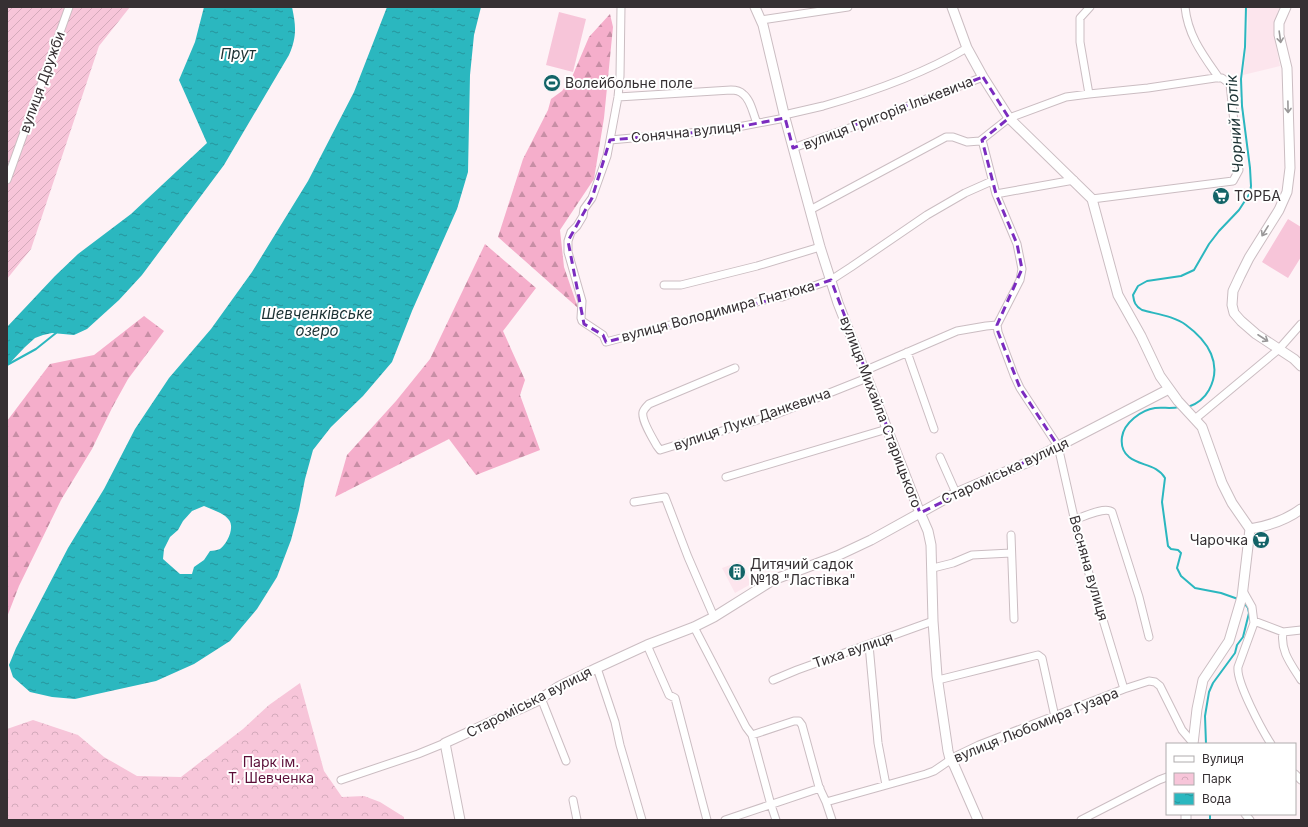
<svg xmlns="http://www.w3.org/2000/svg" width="1308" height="827" font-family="Inter,sans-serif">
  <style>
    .built { fill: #fce5ed }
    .forest { fill: url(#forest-firs) }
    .park { fill: url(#park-crowns) }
    .garden { fill: url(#garden-furrows) }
    .pitch { fill: #f7c5d9 }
    .water { fill: url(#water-ripples); fill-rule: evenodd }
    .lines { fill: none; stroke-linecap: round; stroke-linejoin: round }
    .stream { stroke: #2bb7bf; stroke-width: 2 }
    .street-casing { stroke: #cbbdc2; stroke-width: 9 }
    .secondary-casing { stroke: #cbbdc2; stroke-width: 11 }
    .street { stroke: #fff; stroke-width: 7 }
    .secondary { stroke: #fff; stroke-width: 9 }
    .oneway { stroke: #9a9899 }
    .marked { fill: none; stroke: #7b2cbf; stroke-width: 3; stroke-dasharray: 8 5; stroke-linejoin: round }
    .labels { text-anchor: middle; stroke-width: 4; stroke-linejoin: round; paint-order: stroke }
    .street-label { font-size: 14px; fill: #363033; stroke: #fff }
    .poi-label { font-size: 14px; fill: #363033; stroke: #fff; text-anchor: start }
    .park-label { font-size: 14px; fill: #5b0f38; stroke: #fff }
    .water-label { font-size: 15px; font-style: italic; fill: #1c3234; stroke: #fff }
  </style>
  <defs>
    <pattern id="forest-firs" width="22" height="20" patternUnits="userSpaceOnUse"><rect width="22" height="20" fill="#f5aecb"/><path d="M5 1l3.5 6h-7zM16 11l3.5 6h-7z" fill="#c78ea5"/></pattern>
    <pattern id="park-crowns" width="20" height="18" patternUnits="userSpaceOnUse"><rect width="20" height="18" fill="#f7c5d9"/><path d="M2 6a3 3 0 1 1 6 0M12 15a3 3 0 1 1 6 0" fill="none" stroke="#d4aabb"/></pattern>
    <pattern id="garden-furrows" width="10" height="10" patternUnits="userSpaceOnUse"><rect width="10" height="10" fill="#f7c5d9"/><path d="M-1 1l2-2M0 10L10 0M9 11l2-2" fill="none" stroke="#d4aabb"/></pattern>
    <pattern id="water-ripples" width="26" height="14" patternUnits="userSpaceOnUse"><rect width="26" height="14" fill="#2bb7bf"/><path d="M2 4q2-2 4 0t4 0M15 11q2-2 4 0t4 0" fill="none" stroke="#26959c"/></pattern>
  </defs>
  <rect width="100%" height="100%" fill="#fef2f6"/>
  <path class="built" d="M1247,7H1280L1277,13L1275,41L1280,66L1243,75L1246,52L1248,23Z
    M741,561L751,584L735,593L722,568Z"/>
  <path class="forest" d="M610,14L613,27L604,118L594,179L560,230L564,267L578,308L498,237L523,159L548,110L551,99L562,91L572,77L589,37Z
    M485,244L536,288L503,331L525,380L520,395L540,450L476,475L449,439L335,497L347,455L396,401L430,359Z
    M144,316L164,331L128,379L112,408L92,449L61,500L19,586L7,617V421L50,364L94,355Z"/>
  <path class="park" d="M300,683L324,771L342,797L364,796L380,802L404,817V820H7V729L33,720L78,735L104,757L137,776L181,777L243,729L269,705Z"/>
  <path class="garden" d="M7,7H130L99,46L31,249L7,279Z"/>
  <path class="pitch" d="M559,12L586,19L573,72L546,65Z
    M546,77L561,81L559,89L543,85Z
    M1288,219L1301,227V257L1288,278L1262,262Z"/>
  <path class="water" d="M204,7H292C296,26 297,37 289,55L224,165L142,275L119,300L87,329L74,335L52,333L43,335L35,338L25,347L7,366V327L55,276L78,254L131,214L207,143L179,80L195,42Z
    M387,7H481L474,35L470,75L468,172L457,209L412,311L392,362L363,396L331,427L313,450L305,479L299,510L291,540L277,577L257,609L230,641L194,664L156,681L97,694L75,699L52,697L30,692L13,677L9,665L16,648L68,548L104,489L135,429L169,378L211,329L252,272L308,181L354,92ZM204,506C213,510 224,513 229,520C235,528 227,544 220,549C217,550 213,551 210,551L204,560L194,567L192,574H180L163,559L164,549L170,537L178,530L183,521L192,511Z"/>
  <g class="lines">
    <path class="stream" d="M7,365L36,349L56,333
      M1179,407C1171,409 1163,407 1155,408C1141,410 1124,423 1122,437C1121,444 1123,452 1129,457C1140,466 1157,464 1165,478L1162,502L1168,546L1171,549L1178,550L1181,553L1177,568L1181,576L1195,588L1221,593L1238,599
      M1188,407C1197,404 1204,399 1209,390C1223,364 1208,341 1186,325C1174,316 1156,314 1142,310C1135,306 1134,302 1133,295L1138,286L1147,281L1181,276L1194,270L1209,244L1219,231L1239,210L1250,193L1251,186L1250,168L1242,106L1241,79L1245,47L1246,7
      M1206,744L1205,716L1209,692L1213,683L1235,653L1237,645L1243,637L1249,613L1248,608L1244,603
      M1210,820V814"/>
    <g class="street-casing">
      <path id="street" d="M621,7L620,76L618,97L607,156L592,198L584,209L583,216L577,226L571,232L568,241V252L582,301L581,318L582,321L603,335L606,342L772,298L782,297L831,280L851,267L927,215L965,193L992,181
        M1185,7C1188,36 1203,55 1219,78
        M761,20L848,7
        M1089,94L1080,42V18L1090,7
        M618,97L731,90C735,90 740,91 743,94C751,100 753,114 757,123
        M784,115C797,112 810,109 823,106C872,92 923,74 967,48
        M610,140L722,130L785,118
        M982,140L996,194L1017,244L1022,269L1020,280L997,325L998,332L1014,375L1020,388L1058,446L1080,544L1124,689
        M793,148L872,120L983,77
        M7,180L69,7
        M996,194L1074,180
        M810,210L946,137H953L967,142L980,141L1009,118L1066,97L1089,94L1148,88L1215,78H1222L1230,84L1239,170L1233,181L1092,199
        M664,285H681L757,266L820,247
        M907,352L934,429
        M735,368L649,404C647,406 644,409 643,412C641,420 653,439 657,446L660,450L774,415L867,378
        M864,371L957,331L986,326L997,325
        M1195,419L1279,349L1301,324
        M940,457L956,493
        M726,477L887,429
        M634,502L665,497L688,557L714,617
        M1074,520C1083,517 1105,506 1112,512L1139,597L1149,637
        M1011,535L1014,619
        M933,568L953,563L972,555L1011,553
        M1243,591L1252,607L1254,623L1238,667C1236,682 1262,730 1271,744
        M1254,621L1283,632C1280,651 1291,664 1301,680
        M694,627L746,727L752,735L794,721H799L802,725L819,787L826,802L832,820
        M1283,632L1301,630
        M647,645L669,695L675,698L707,820
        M869,645L878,743L886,785
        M597,668L615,722L620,745L642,820
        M773,680L797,670L933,621
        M938,680L1038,655L1042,658L1055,717
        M541,698L566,761
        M752,735L771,805L776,820
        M1295,774L1301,780
        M341,780L418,754L445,743
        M573,800L577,820
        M826,802L926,774L934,771L956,756L979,745L1124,689L1149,681L1155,682L1160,686L1182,730L1193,743
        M1245,814L1250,820
        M725,820L820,788
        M1081,820L1159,780L1167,777"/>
    </g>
    <g class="secondary-casing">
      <path id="secondary" d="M755,7L763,25L785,118L820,247L838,303L918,508L928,531L931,545L933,621L937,676L948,751L950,759L954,765L978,820
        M952,7L967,48L983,77L1009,118L1092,199L1118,295L1141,336L1160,376L1178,401L1202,427L1222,483L1232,503L1250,529
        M1286,7L1279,23V35L1287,68L1290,168L1287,192L1279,210L1249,258L1240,276L1233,291L1232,305L1234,313L1241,321L1256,334L1294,359L1301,366
        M1250,529C1268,526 1286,520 1301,509
        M1193,744L1197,709L1203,680L1229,641L1242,597L1250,529
        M460,820L445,743L537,701L558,687L597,668L647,645L694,627L714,617L773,580L837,556L871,540L956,493L1026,463L1169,389
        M1186,820V814"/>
    </g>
    <use href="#street" class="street"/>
    <use href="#secondary" class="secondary"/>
  </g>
  <defs><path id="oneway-shaft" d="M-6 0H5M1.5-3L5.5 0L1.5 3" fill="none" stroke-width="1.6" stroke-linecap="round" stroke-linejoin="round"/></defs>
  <g class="oneway">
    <use href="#oneway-shaft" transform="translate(1280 37) rotate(82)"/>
    <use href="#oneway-shaft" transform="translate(1288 107) rotate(89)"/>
    <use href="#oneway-shaft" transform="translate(1265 231) rotate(122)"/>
    <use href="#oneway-shaft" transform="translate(1263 338) rotate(33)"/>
  </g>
  <path class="marked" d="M983,77L1009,118L982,140L996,194L1017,244L1022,269L997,325L998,332L1020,388L1058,446L920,513L831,280L782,297L606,342L603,335L584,324L568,241L592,198L610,140L722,130L785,118L793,148Z"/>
  <defs>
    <g id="stadium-disc" transform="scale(0.9)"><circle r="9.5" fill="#136367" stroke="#fff"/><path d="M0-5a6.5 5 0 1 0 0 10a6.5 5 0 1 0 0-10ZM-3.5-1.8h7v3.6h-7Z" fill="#fff"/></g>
    <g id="supermarket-disc" transform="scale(0.9)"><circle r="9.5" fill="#136367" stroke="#fff"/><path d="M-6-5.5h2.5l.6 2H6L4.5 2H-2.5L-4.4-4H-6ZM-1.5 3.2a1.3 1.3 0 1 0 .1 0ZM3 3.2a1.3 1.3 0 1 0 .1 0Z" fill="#fff"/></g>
    <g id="building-disc" transform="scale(0.9)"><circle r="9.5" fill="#136367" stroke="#fff"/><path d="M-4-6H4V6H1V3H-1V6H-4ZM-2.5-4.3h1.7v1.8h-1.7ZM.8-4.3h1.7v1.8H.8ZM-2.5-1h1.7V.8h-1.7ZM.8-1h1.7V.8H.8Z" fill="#fff"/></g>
  </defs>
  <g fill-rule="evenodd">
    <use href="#stadium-disc" x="552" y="83"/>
    <use href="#supermarket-disc" x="1221" y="196"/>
    <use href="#supermarket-disc" x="1261" y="540"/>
    <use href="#building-disc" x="737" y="572"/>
  </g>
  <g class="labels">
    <g class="street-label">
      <text transform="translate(42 82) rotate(-70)" y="5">вулиця Дружби</text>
      <text transform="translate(888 113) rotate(-21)" y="5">вулиця Григорія Ількевича</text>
      <text transform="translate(686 132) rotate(-6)" y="5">Сонячна вулиця</text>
      <text transform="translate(718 311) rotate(-15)" y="5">вулиця Володимира Гнатюка</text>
      <text transform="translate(881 412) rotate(69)" y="5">вулиця Михайла Старицького</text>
      <text transform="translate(752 419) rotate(-19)" y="5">вулиця Луки Данкевича</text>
      <text transform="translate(1005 471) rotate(-25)" y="5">Староміська вулиця</text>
      <text transform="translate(1089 568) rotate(74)" y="5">Весняна вулиця</text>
      <text transform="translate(853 650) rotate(-19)" y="5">Тиха вулиця</text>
      <text transform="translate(529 702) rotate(-27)" y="5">Староміська вулиця</text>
      <text transform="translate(1036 725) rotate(-22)" y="5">вулиця Любомира Гузара</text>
    </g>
    <g class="poi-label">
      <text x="565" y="88">Волейбольне поле</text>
      <text x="1234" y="201">ТОРБА</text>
      <text x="1248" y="545" text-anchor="end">Чарочка</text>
      <text x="750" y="569">Дитячий садок<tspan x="750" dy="16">№18 "Ластівка"</tspan></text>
    </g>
    <g class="park-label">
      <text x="271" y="767">Парк ім.<tspan x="271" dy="16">Т. Шевченка</tspan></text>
    </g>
    <g class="water-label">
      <text x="238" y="59">Прут</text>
      <text transform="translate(1235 124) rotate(-94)" y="5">Чорний Потік</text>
      <text x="317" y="319">Шевченківське<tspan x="317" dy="17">озеро</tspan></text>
    </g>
  </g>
  <rect width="1308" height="827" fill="none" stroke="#363033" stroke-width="16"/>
  <rect x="1166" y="743" width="130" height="72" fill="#ffffff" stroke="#afacad"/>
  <rect x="1174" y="756" width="20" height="6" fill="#ffffff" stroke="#afacad"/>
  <text x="1202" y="763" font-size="12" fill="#363033">Вулиця</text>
  <rect x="1174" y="773" width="20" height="12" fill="url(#park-crowns)" stroke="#afacad"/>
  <text x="1202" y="783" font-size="12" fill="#363033">Парк</text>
  <rect x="1174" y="793" width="20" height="12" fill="url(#water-ripples)" stroke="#afacad"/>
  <text x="1202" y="803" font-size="12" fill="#363033">Вода</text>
</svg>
